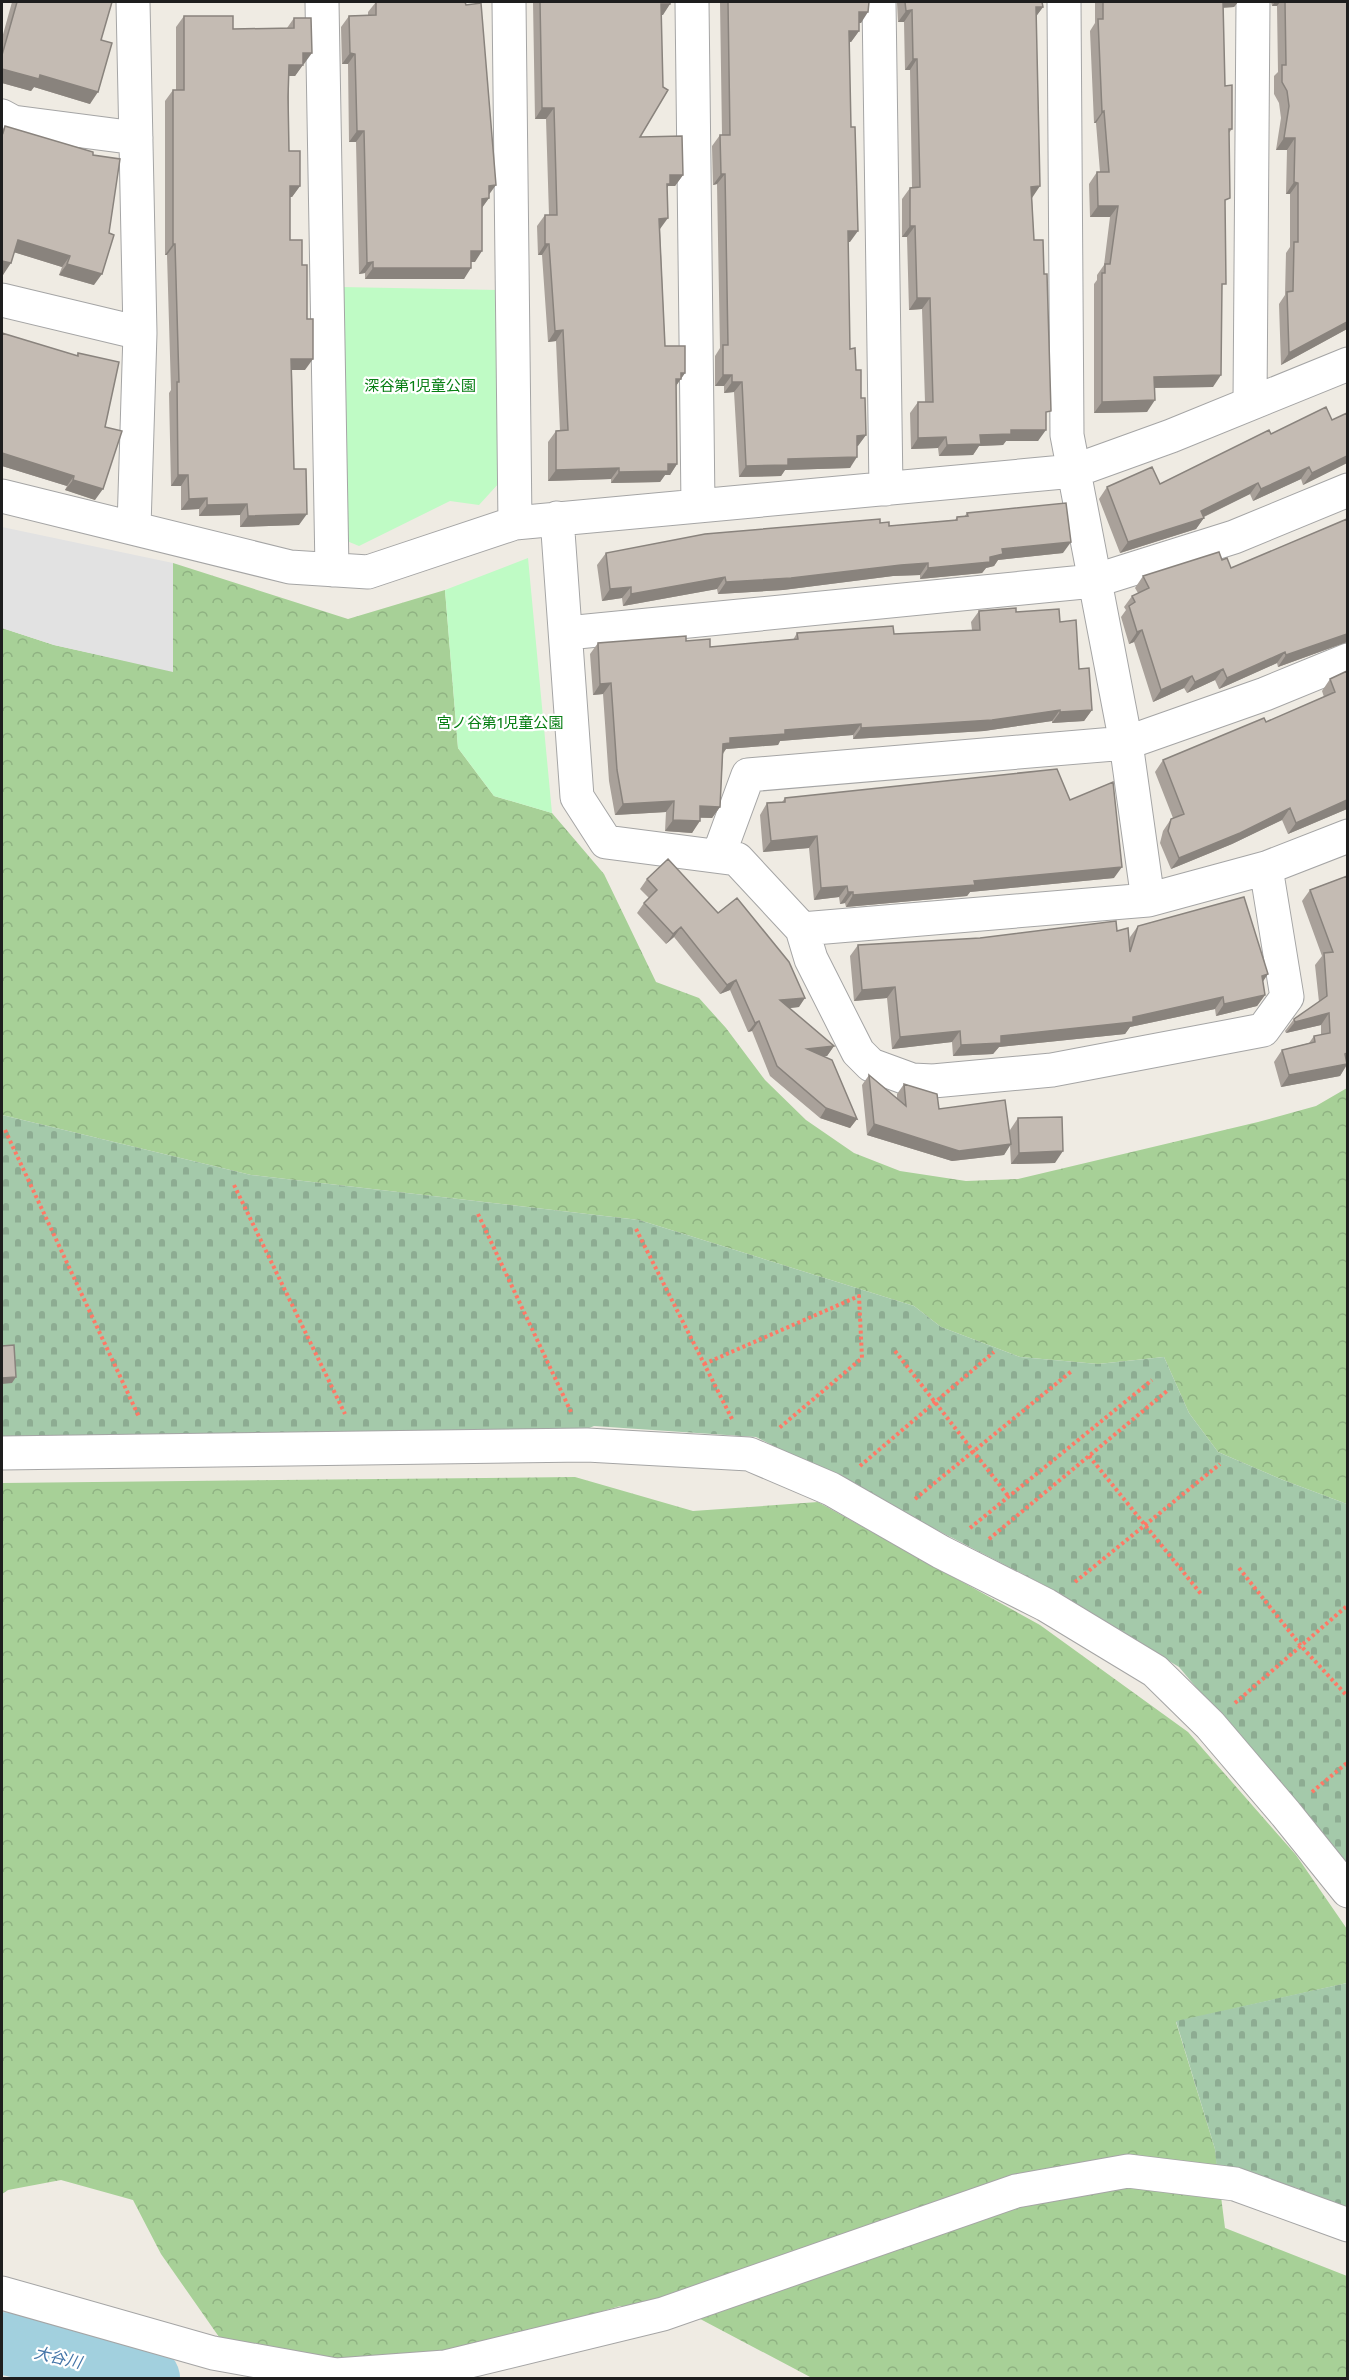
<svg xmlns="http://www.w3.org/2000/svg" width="1349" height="2380" font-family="'Fira Sans','Noto Sans JP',sans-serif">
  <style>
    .forest { fill: url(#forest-crowns) }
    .cemetery { fill: url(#cemetery-stones) }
    .park { fill: #bffbc5 }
    .parking { fill: #e2e2e2 }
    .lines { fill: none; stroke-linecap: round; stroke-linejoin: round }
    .river { stroke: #a2d0de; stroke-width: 62 }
    .minor-casing { stroke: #a5a5a5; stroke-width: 35 }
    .path { stroke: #fe7966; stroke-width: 4; stroke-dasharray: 3 3; stroke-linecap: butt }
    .minor { stroke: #fff; stroke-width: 33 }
    .wall { fill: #a9a19a }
    .shaded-wall { fill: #89837d }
    .building { fill: #c4bbb3; stroke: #89837d; stroke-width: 1.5 }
    .labels { text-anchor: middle; stroke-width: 4.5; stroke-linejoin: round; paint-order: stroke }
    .park-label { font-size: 15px; fill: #087f14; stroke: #fff }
    .water-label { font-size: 16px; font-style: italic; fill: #4475a8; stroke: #fff }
  </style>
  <defs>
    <pattern id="forest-crowns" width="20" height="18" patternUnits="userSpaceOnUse" patternTransform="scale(1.5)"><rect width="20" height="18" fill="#a7d097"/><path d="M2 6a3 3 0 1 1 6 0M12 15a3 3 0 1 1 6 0" fill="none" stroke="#8fb282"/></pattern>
    <pattern id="cemetery-stones" width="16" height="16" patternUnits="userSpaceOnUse" patternTransform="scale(1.5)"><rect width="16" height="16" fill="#a4c9aa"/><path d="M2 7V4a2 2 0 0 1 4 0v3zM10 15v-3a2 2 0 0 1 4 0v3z" fill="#8dac92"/></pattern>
  </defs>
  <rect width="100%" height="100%" fill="#efebe3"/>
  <path class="forest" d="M173,563L348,619L445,590L458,748L494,796L552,813L604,874L656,982L699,998L726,1028L765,1080L806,1120L854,1153L900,1171L966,1181L1018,1179L1258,1122L1316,1106L1347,1088V1504L1283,1480L1218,1452L1189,1413L1164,1357L1098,1364L1020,1357L941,1327L914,1306L639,1220L251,1175L2,1115V628L54,645L173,671Z
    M575,1477L693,1511L818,1502L1040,1625L1188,1732L1296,1855L1347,1929V1983L1176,2022L1215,2149L1225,2228L1347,2276V2378H812L687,2312L620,2306L496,2343L359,2364L224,2344L161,2254L133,2200L61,2180L8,2190L2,2194V1483Z"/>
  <path class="cemetery" d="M2,1115L251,1175L639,1220L914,1306L941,1327L1020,1357L1098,1364L1164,1357L1189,1413L1218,1452L1283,1480L1347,1504V1867L1179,1667L1044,1585L756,1437L594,1426L582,1431L2,1440Z
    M1347,1983V2208L1297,2188L1217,2170L1215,2149L1176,2021Z"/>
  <path class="park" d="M341,287L499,290L500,482L479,505L450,501L359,546L342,539Z
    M528,558L552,813L494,796L458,748L445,590Z"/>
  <path class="parking" d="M2,527L173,563V672L54,645L2,628Z"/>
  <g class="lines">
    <path class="river" d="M2,2343L149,2378"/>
    <g class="minor-casing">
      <path id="minor" d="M133,2L140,333L134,527
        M322,2L332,570
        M509,2L515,523
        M692,2L698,505
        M879,2L886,489
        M1064,2L1067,435L1126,743L1148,900
        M2,116L13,122L136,138
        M2,300L140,333
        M1250,403L1253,2
        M2,496L290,567L368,572L515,523L1074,471L1171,436L1348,364
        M557,518L577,797L606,842L737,859L802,929L811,959L858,1052L871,1065L912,1080L933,1081L1052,1070L1263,1030L1287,997L1266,868
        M567,633L1094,581L1234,537L1348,490
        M719,854L748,775L1126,743L1265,694L1348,660
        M802,929L1148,900L1266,868L1348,836
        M2,1453L587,1445L749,1454L831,1489L941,1552L1046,1605L1155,1671L1210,1725L1286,1814L1348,1891
        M2,2293L213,2353L336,2375L445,2367L663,2314L1016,2191L1128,2171L1235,2184L1348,2225"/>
    </g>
    <path class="path" d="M5,1130L139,1417
      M234,1185L345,1414
      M478,1214L571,1412
      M636,1229L732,1419
      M895,1351L1009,1497
      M704,1364L859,1296L862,1358L778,1429
      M1089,1456L1201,1594
      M860,1466L994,1352
      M915,1499L1073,1370
      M970,1528L1152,1380
      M989,1539L1167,1391
      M1239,1568L1301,1646L1348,1697
      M1075,1582L1220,1464
      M1235,1703L1348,1605
      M1312,1792L1348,1762"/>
    <use href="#minor" class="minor"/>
  </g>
  <path class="wall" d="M12,2H112L101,40L90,104L34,87L31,91L2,83V38Z
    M376,2L489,194V198L482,208L475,262H471L464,279H365V273L359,274L356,142H349L348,64H342L341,27L349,16L368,15V12Z
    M533,2H670V4L662,15L640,137L683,175L675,186H668L667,188L660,229L665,346L685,373L676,386L677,464L670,475H665L660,482L611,483V479L548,481V442L556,431H560L556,341L548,342L542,255H538L537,226L545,215H549L546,119H535Z
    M720,2H869L861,23H859V31L851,42H850V242H848L850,349L861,398L866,435L857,446L850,468L785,470L781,476L739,477L734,392L724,393V386H715V356L720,348L717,184L713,185L712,146L720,135H722Z
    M897,2H1042L1043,7L1036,16L1032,198L1034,240L1046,418L1038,441H1006L1003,445L979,446L973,455L939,456L938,448L911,449L910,413L918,402H925L922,309L909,310L907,237H902V199L910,188L912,187L910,70H905L904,22H898Z
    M1095,2H1238L1234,7L1223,8L1225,86L1232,129L1229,133L1225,205L1222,291L1213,387L1154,388L1147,412L1094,413V284L1097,280V275L1104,265L1110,217H1090L1089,184L1097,172H1100L1096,123H1094L1090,31L1095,23Z
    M1271,2H1347V329L1281,365L1279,304L1285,295L1286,253L1290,247V194H1286L1287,150H1276L1281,118L1279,103L1274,94V76L1278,72L1277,6H1272Z
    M184,16L233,29L287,28L294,18L304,64H303L295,76H289V151L300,186L292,197H290V240L302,265L305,370H292L294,469L299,525L240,527V515L199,516V509L181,510V486H171L169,393L171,390L167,255H165V101L173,90H176V27Z
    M5,126L93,155L94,285L59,275L62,267L14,252L3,275L2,274V131Z
    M2,333L76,356L78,353L105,427L95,500L65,490L67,486L2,466Z
    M1347,413V463L1303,485L1301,479L1253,501L1250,494L1204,517L1196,529L1120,553L1099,499L1107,487L1160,484L1271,434L1332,420Z
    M967,513L1063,553L998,560L994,566L986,568L982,573L920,579V575L893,576L783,590L718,594L717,589L623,606L622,598L602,601L597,565L606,553L880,523L889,526L955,520L957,517H964Z
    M1347,519V642L1278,667L1277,663L1219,689L1215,680L1187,693L1184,688L1153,702L1134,642L1129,644L1121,617L1126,610L1124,607L1132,596L1138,593L1135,588L1143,576L1222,560L1231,568Z
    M979,611L1016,612L1060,622L1079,669L1092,710L1084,721L1052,723V721L984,731L922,735L853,739V735L780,741L778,745L726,749L723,754L720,807L712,818H700L692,833L665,831L666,812L615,815L609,781L603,694L593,695L590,654L598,643L686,641L710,647L793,640L797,633L894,634L972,630L971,622Z
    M1347,671V809L1288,834L1282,820L1232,844L1171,869L1160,843L1163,831L1171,819L1173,818L1155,772L1163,760L1266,722L1324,697L1322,691L1330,679Z
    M785,798L1070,800L1114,878L970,892L967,896L846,907L845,903L840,904L839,897L814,900L809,848L763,852L760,815L767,803L782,802Z
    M1347,876V1065L1340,1076L1281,1087L1274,1062L1282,1050L1309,1043L1314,1036L1321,1035V1025L1286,1033L1285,1031L1294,1019L1319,1002L1315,965L1322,956L1302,901L1310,890Z
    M647,879L799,1007L789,1008L834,1046L827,1056H823L857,1119L850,1128L820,1118L770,1076L752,1031L748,1032L730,990L720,994L674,937L666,944L637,913L644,903L649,898L640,889Z
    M1138,926L1263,982L1265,995L1257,1006L1216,1016L1215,1009L1130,1027L1125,1034L999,1047L993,1054L953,1056L952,1042L892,1049L887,998L854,1001L850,956L858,945L1117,931L1129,941L1130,937Z
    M869,1075L897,1099V1094L904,1084L939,1109L1010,1139V1130L1018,1118L1055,1163L1011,1164L1010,1145L1004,1155L952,1161L867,1135L862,1085Z"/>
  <path class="shaded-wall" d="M1219,2H1238L1234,7L1214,8Z
    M1275,2H1280L1277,6H1272Z
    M661,4H670L663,15H654Z
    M1036,7H1043L1035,18Z
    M912,10L904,22H898L906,11Z
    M859,12H868L861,23H851Z
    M849,31H859L851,42H842Z
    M303,53H312L304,64H295Z
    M350,53L355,54L348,64H342Z
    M913,59H917L910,70H905Z
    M289,65H303L295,76H281Z
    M2,69L40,75L98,92L90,104L34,87L31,91L2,83Z
    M542,108H554L546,119H535Z
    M1104,111L1096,123H1094L1102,112Z
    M357,131H364L356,142H349Z
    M1284,138H1295L1287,150H1276Z
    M721,174H725L717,184L713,185Z
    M670,175H683L675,186H668L662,195Z
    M1294,182L1298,183L1290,194H1286Z
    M496,185L488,196L489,186Z
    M290,186H300L292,197H283Z
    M1040,186L1032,198H1023L1031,187Z
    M489,198L481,209L482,199Z
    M1098,206H1118L1110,217H1090Z
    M668,218L660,229L659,219Z
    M910,226H915L907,237H902Z
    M848,231H858L850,242H840Z
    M18,240L70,256L62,267L10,251Z
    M173,244H175L167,255H165Z
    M545,244H549L542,255H538Z
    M471,251H482L475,262H464Z
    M2,261L11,263L3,275L2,274Z
    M373,262L365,273L359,274L367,263Z
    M67,264L102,274L94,285L59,275Z
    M373,268H471L464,279H365Z
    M917,298H930L922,309L909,310Z
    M1347,322V329L1281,365L1289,353Z
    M563,330L556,341L548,342L555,331Z
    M291,359H313L305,370H284Z
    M681,373H685L673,390H668Z
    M723,375H732L724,386H715Z
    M1221,375L1213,387L1146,388L1154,377Z
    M732,382H742L734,392L724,393Z
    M1155,400L1147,412L1094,413L1102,402Z
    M1011,430H1046L1038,441H1006L1003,445L979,446L973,455L939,456L947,445L980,435Z
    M866,435L858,446H849L857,436Z
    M946,437L938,448L911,449L918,438Z
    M2,453L74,476L67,486L2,466Z
    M1347,456V463L1303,485L1312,473Z
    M857,457L850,468L785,470L781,476L739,477L746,466L788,459Z
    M668,464H677L670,475H665L660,482L611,483L619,472Z
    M1309,467L1301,479L1253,501L1261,489Z
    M619,468L611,479L548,481L556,470Z
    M178,475H188L181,486H171Z
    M73,480L103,489L95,500L65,490Z
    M1258,483L1250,494L1199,519L1204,518L1196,529L1120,553L1128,542L1201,511Z
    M207,498L199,509L181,510L189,499Z
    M247,504L240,515L199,516L207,505Z
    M307,514L299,525L240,527L248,516Z
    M1071,542L1063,553L998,560L994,566L986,568L982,573L920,579L928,568L990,557L1002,549Z
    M928,563L920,575L893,576L783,590L718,594L726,582L901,565Z
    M725,577L717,589L623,606L631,594Z
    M631,587L622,598L602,601L610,589Z
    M1142,630L1134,642L1129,644L1137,632Z
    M1347,634V642L1278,667L1286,655Z
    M1285,652L1277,663L1219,689L1227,678Z
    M1223,669L1215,680L1187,693L1195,682Z
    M1192,676L1184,688L1153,702L1161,690Z
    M611,683L603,694L593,695L600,684Z
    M1060,710L1052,721L984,731L853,739L861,728Z
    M1092,710L1084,721L1052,723L1060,712Z
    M861,724L853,735L780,741L778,745L726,749L722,754L723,744L730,738L785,730Z
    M1347,800V809L1288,834L1296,823Z
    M674,801L666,812L615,815L623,804Z
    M700,806L720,807L712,818L693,817Z
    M1290,808L1282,820L1232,844L1171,869L1179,858Z
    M673,820L700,821L692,833L665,831Z
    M817,836L809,848L763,852L771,841Z
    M1122,867L1114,878L970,892L967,896L846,907L853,895L974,881Z
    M847,886L839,897L814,900L821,888Z
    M848,892H853L845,903L840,904Z
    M681,927L674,937L666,944L673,934Z
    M1268,974L1260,986L1262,976Z
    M736,980L730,990L720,994L727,985Z
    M895,987L887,998L854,1001L862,990Z
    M1265,995L1257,1006L1216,1016L1224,1004Z
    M1223,997L1215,1009L1130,1027L1125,1034L999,1047L993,1054L953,1056L961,1045L1001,1036L1133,1017Z
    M805,998L799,1007L773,1010L780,1000Z
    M1329,1013L1321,1025L1286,1033L1295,1022Z
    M759,1021L752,1031L748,1032L755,1023Z
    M960,1031L952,1042L892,1049L900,1037Z
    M834,1046L827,1056L800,1059L807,1049Z
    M1347,1064L1340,1076L1281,1087L1289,1075Z
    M826,1108L857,1119L850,1128L820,1118Z
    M874,1124L1011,1144L1004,1155L952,1161L867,1135Z
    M1063,1151L1055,1163L1011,1164L1019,1153Z
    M16,1377L12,1383L2,1384V1378Z"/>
  <path class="building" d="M17,2H112L101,40L112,43L98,92L40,75L39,79L2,69V55Z
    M376,2H465L466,5L481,3L496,185L489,186V198L482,199V251H471V268H373V262L367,263L364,131H357L355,54L350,53L349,16L376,15Z
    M540,2H670V4H661L663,87L668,90L640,137L682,136L683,175H670V184H667L668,218L659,219L665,346H685V373H681V379H676L677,464H668V471L619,472V468L556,470V431L568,430L563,330L555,331L549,244H545V215H557L554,108H542Z
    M728,2H869L868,12H859V31H849L851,127H855L858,231H848L850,349L855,348L856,370H861V398H865L866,435L857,436V457L788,459V465L746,466L742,382H732V375H723V345H728L725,174H721L720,135H730Z
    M905,2H1042L1043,7H1036L1040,186L1031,187L1034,240H1043L1044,274H1047L1051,411L1046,412V430H1011V434L980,435L981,444L947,445L946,437L918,438V402H933L930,298H917L915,226H910V188L920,187L917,59H913L912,10L906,11Z
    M1103,2H1223L1225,86L1232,85V129H1229L1230,198L1225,200L1226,284H1222L1221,375L1154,377L1155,400L1102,402V273H1105V264H1110L1118,206H1098L1097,172H1109L1104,111L1102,112L1098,19H1103Z
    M1285,2H1347V322L1289,353L1287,292L1293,291L1294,242H1298V183L1294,182L1295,138H1284L1289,106L1287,91L1282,82V65H1286Z
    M184,16H233V29L294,28V18H311L312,53H303V65H289L288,97L289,151H300V186H290V240H302V265H307V319H313V359H291L294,469H306L307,514L248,516L247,504L207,505V498L189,499L188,475H178L177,382H179L175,244H173V90H184Z
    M5,126L93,152V155L120,159L109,233L114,235L102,274L67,264L70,256L18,240L11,263L2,261V132L3,133Z
    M2,333L78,356V353L119,362L105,427L122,431L103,489L73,480L74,476L2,453Z
    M1326,407L1332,420L1347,413V456L1312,473L1309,467L1261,489L1258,483L1201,511L1204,518L1128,542L1107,487L1152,467L1160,484L1269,430L1271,434Z
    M1066,503L1071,542L1002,549L1003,554L990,557V562L928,568V563L901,565L791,578L726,582L725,577L631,594V587L610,589L606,553L705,534L880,519V523L889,522V526L957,520V517L968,516L967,513Z
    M1347,519V634L1286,655L1285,652L1227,678L1223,669L1195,682L1192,676L1161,690L1142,630L1137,632L1129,606L1135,602L1132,596L1149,588L1143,576L1219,552L1222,560L1227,558L1231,568Z
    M1016,608V612L1059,609L1060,622L1076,620L1079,669L1089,668L1092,710L1060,712V710L992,720L930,724L861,728V724L785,730V734L730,738V743L723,744L720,807L700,806V821L673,820L674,801L623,804L617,770L611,683L600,684L598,643L686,636V641L710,639V647L798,639L797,633L893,626L894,634L980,630L979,611Z
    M1347,671V800L1296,823L1290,808L1240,833L1179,858L1168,831L1171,819L1184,814L1163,760L1264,718L1266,722L1335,692L1330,679Z
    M1057,769L1070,800L1113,782L1122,867L974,881L975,885L853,895V892H848L847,886L821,888L817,836L771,841L767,803L785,802V798Z
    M668,859L718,913L737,898L789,962L805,998L780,1000L834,1046L807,1049L832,1060L857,1119L826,1108L777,1066L759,1021L755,1023L736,980L727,985L681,927L673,934L644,903L657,890L647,879Z
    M1347,876V1053L1345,1054L1347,1064L1289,1075L1282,1050L1315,1042L1314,1036L1330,1033L1329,1013L1295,1022L1294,1019L1327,996L1324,953L1333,952L1310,890Z
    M1244,897L1268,974L1262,976L1265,995L1224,1004L1223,997L1133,1017V1022L1001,1036V1043L961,1045L960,1031L900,1037L895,987L862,990L858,945L980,938L1116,921L1117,931L1128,928L1130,952L1138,926Z
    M869,1075L906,1106L904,1084L937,1094L939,1109L1005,1100L1011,1144L959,1151L874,1124Z
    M1062,1117L1063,1151L1019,1153L1018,1118Z
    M14,1345L16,1377L2,1378V1346Z"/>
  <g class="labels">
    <g class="park-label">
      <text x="420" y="391">深谷第1児童公園</text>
      <text x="500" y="728">宮ノ谷第1児童公園</text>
    </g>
    <g class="water-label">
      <text transform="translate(58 2357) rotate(13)" y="6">大谷川</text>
    </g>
  </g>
  <rect width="1349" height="2380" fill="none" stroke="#1e1e1e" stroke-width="6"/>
</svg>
